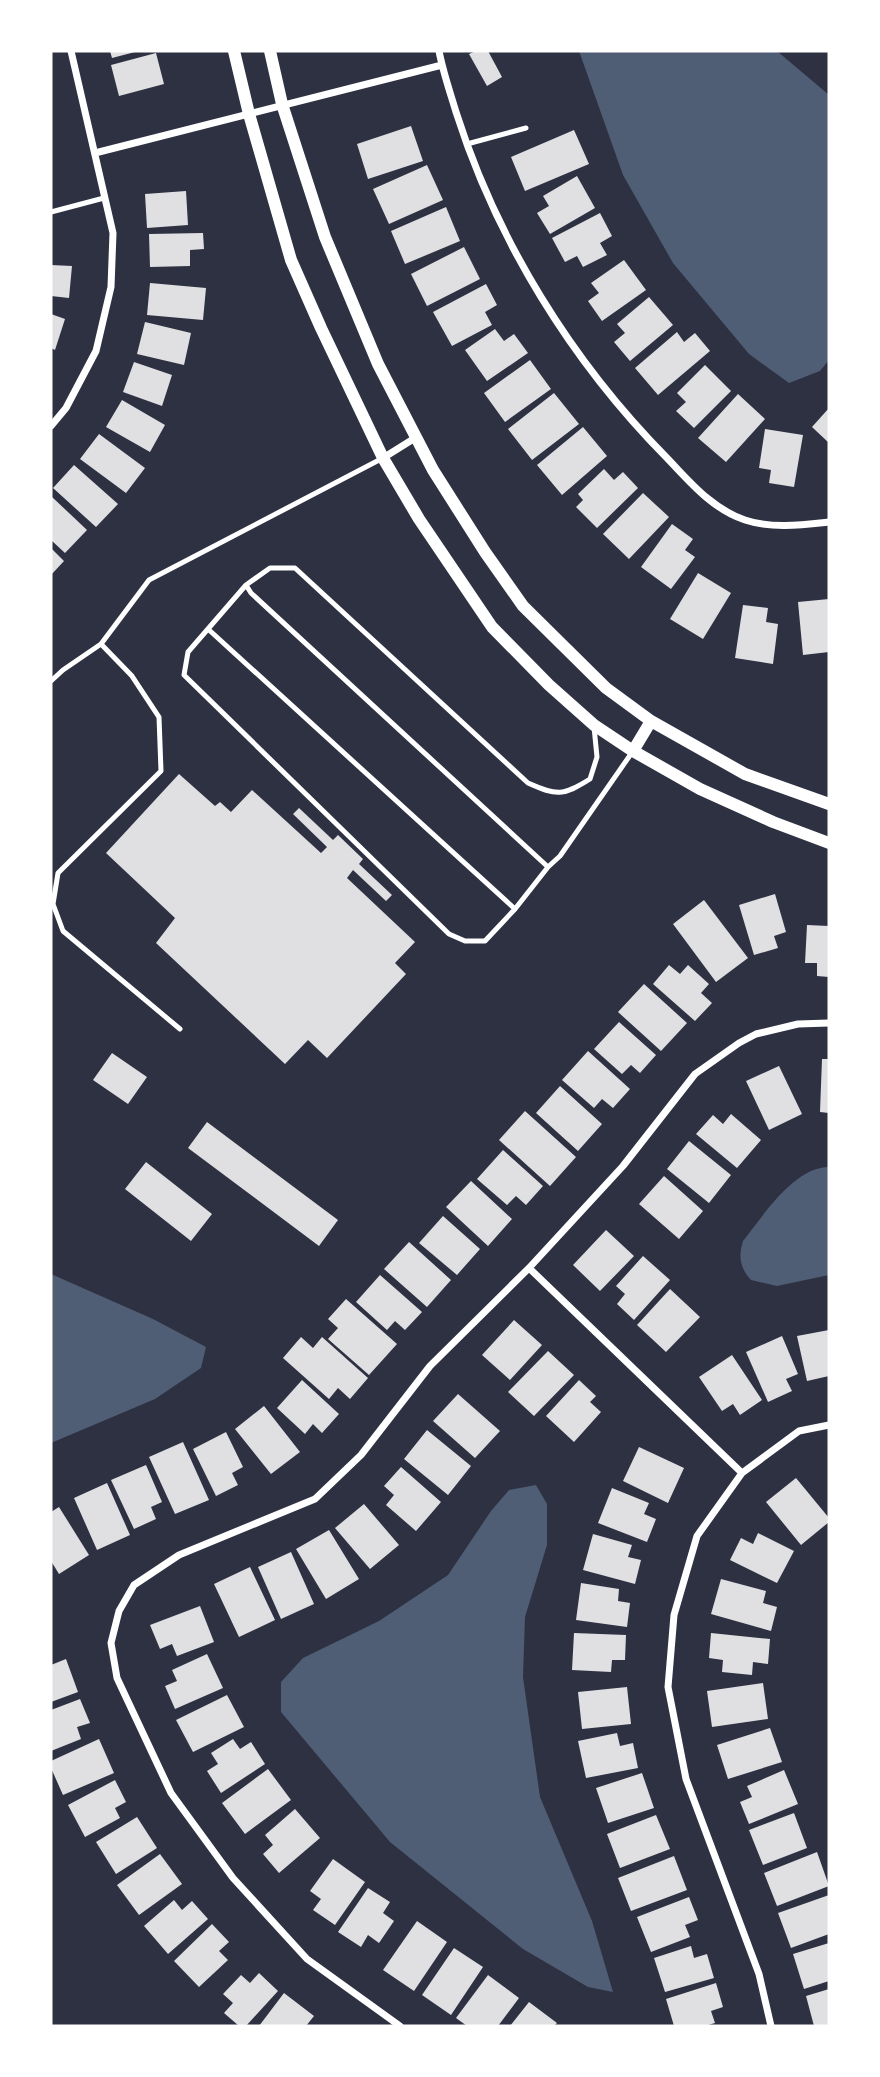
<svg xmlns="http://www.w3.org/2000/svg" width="880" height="2077" font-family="Arial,sans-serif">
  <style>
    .water { fill: #4f5d75 }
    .building { fill: #e0e0e3 }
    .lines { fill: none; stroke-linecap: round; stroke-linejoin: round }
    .service { stroke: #fff; stroke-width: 5 }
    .minor { stroke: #fff; stroke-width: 7 }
    .tertiary { stroke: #fff; stroke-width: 12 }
  </style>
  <rect width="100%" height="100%" fill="#2d3142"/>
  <path class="water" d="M579,51H777L829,95V360L820,371L789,383L749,354L673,263L623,175Z
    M829,1167V1275L777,1286L751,1280C740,1268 738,1257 743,1241C763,1216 794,1167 829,1167Z
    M51,1274L153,1319L206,1347L201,1368L155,1399L51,1443Z
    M536,1485L547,1504V1545L525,1617L523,1677L540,1797L592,1921L613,1992L588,1987L523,1949L390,1842L281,1712V1682L303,1658L379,1621L448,1575L491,1511L509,1490Z"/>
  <path class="building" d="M110,51H134L135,52L112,58Z
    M476,51H488L502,77L487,86L469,54Z
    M156,53L164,84L119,96L111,65Z
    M411,126L423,161L368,179L357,144Z
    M574,130L589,164L525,191L511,157Z
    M427,165L443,200L389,224L373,189Z
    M577,176L595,208L550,234L537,213L549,206L543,196Z
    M186,191L188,225L147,228L145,194Z
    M446,207L460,241L405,264L391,231Z
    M600,213L612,236L600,243L607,255L583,267L577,256L565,262L552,238Z
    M203,233L204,249L190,250V266L150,267L149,234Z
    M464,247L480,279L427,306L411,274Z
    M624,260L646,290L602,321L588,301L599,293L591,283Z
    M51,265L72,266L69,298L51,296Z
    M150,283L206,288L203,320L147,315Z
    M486,284L497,305L485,312L492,325L452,346L433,312Z
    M649,297L673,325L630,361L614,342L625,333L617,324Z
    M51,314L65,319L55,350L51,348Z
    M145,322L191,333L184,365L137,354Z
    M495,329L504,341L514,334L528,353L487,381L465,350Z
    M677,332L684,342L695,333L710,351L658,395L635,368Z
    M530,360L551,389L505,422L484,393Z
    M134,362L172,375L162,406L123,392Z
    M705,365L731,391L694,428L676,411L686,402L677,393Z
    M554,393L579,424L532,460L508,429Z
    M738,394L765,419L726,462L698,438Z
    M122,400L165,425L150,452L106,427Z
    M829,408V443L812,427Z
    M583,427L607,456L562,495L537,465Z
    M765,429L803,435L794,487L769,483L771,470L759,468Z
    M99,434L145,468L126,493L80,459Z
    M74,465L118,504L96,527L53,488Z
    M604,469L614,480L623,472L638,488L597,528L576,507L583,500L578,494Z
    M643,493L669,517L629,559L603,534Z
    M51,496L87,530L65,553L51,540Z
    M672,524L693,539L685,550L695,557L671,589L641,567Z
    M51,548L64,561L51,575Z
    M698,573L731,593L703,639L670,619Z
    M829,599V652L803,655L798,602Z
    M743,605L768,608L766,622L778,624L773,664L735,658Z
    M179,774L215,806L220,802L231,812L252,790L321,853L327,847L293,814L299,808L333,840L338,835L363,859L359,864L392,895L386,901L353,870L347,878L415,942L395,963L406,974L327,1058L308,1040L285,1064L156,943L175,918L106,853Z
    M775,894L786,932L774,936L778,948L754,955L739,905Z
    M704,900L748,958L716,982L673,924Z
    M807,925L829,926V977L817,976V963H805Z
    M669,965L680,974L688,965L709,984L701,993L712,1003L695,1021L653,984Z
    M644,984L687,1023L661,1051L618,1012Z
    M619,1022L656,1055L640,1073L631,1065L622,1074L594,1049Z
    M588,1051L630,1089L613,1108L602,1099L594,1108L562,1080Z
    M112,1053L147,1077L128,1104L93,1080Z
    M822,1059H829V1113L820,1112Z
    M779,1066L802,1114L769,1130L746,1081Z
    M560,1086L602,1124L578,1151L536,1113Z
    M525,1111L576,1157L550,1186L499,1140Z
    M731,1114L761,1140L737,1168L696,1134L713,1115L723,1124Z
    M207,1122L338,1220L319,1246L188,1148Z
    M689,1141L731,1175L709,1203L667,1169Z
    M503,1150L543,1186L526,1205L516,1196L507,1205L477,1179Z
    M146,1162L212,1214L191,1241L125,1189Z
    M664,1176L703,1211L679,1239L639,1204Z
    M471,1181L512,1219L488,1246L446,1207Z
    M443,1216L480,1249L457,1275L419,1243Z
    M606,1230L634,1256L600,1291L573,1265Z
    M409,1242L451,1280L427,1307L384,1269Z
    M643,1256L670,1280L634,1320L617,1304L625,1294L616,1286Z
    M380,1275L422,1312L405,1330L395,1321L387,1330L356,1302Z
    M670,1289L700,1317L666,1352L637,1325Z
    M346,1299L397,1344L369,1375L328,1339L338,1328L328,1319Z
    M514,1320L542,1345L510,1380L482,1355Z
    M829,1330V1376L807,1381L797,1336Z
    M782,1336L798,1374L786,1379L792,1391L768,1402L746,1352Z
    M301,1337L313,1348L322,1337L368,1378L350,1399L338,1388L329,1399L283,1358Z
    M548,1351L574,1375L534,1416L508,1392Z
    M732,1355L762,1400L740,1415L733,1404L722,1411L699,1377Z
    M302,1380L339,1414L322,1433L313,1424L305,1434L277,1408Z
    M579,1380L596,1396L590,1402L601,1412L574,1442L546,1416Z
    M458,1394L500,1431L475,1458L433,1421Z
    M264,1406L300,1452L271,1474L235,1429Z
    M427,1430L471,1466L448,1495L404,1459Z
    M226,1432L243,1467L232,1473L238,1485L216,1496L193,1449Z
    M183,1442L209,1500L175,1514L149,1457Z
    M639,1447L684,1468L668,1503L623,1481Z
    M146,1465L162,1502L151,1507L156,1519L134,1529L111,1480Z
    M401,1467L441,1502L416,1531L386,1505L394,1495L384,1486Z
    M796,1478L829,1518V1522L801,1545L766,1502Z
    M107,1483L130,1535L97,1550L74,1498Z
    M612,1488L649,1503L644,1514L656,1519L647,1542L598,1523Z
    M364,1504L399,1545L370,1569L335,1528Z
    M59,1507L89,1555L59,1574L51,1561V1512Z
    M329,1530L359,1579L326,1599L296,1549Z
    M758,1533L794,1551L777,1583L730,1560L741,1538L753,1544Z
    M593,1534L632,1545L628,1557L641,1560L635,1584L583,1570Z
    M291,1552L314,1604L281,1619L258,1567Z
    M250,1567L275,1620L239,1637L214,1584Z
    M721,1579L766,1591L763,1603L777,1607L771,1631L711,1614Z
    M581,1583L619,1589L618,1601L630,1603L627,1627L576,1620Z
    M200,1606L214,1642L177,1656L172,1644L160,1649L150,1625Z
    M574,1633L626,1635L625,1660H612L611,1672L572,1670Z
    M711,1633L770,1639L768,1664L753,1662L752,1675L722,1672L723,1660L709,1658Z
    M207,1654L223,1688L175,1709L165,1686L177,1681L172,1670Z
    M66,1659L78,1692L51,1702V1665Z
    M763,1683L768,1719L712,1727L707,1691Z
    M627,1687L631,1724L582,1729L578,1692Z
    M227,1695L244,1727L193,1752L176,1720Z
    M80,1699L90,1723L77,1727L81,1739L51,1751V1710Z
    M770,1728L782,1762L728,1779L717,1745Z
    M617,1733L620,1746L633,1743L638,1768L586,1778L578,1741Z
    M99,1739L114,1773L63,1795L51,1768V1761Z
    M233,1739L240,1749L251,1742L265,1764L221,1793L207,1771L218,1764L211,1753Z
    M268,1769L291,1800L245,1834L222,1803Z
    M784,1770L798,1804L749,1824L740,1802L752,1797L747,1786Z
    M642,1773L654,1808L608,1823L596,1788Z
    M115,1780L126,1802L115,1808L120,1818L85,1837L68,1805Z
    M295,1809L320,1838L279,1873L263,1854L273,1845L265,1835Z
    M794,1813L807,1848L763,1865L749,1830Z
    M656,1815L670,1849L620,1868L607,1834Z
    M137,1817L157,1848L116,1874L96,1842Z
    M817,1852L829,1886L777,1906L764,1873Z
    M160,1854L182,1884L139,1915L117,1885Z
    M674,1856L687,1890L631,1911L618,1878Z
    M333,1859L365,1882L335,1925L313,1910L321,1899L310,1891Z
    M368,1888L390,1902L383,1913L394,1921L379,1943L368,1935L361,1947L338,1932Z
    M829,1895V1934L791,1948L778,1913Z
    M689,1897L698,1920L685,1925L690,1937L651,1952L637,1917Z
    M174,1900L182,1910L192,1901L208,1919L168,1954L144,1926Z
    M417,1921L447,1942L414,1991L383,1970Z
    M212,1924L229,1942L219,1951L228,1960L199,1987L174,1961Z
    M829,1943V1981L804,1989L793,1954Z
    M691,1946L694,1958L707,1954L714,1978L665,1992L654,1958Z
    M454,1948L483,1967L451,2015L422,1995Z
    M259,1973L278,1991L246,2026H239L224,2013L233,2003L223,1994L241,1975L250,1983Z
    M488,1975L519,1998L498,2026H467L456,2018Z
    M716,1983L723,2007L711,2011L715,2023L705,2026H674L666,1999Z
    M829,1989V2026H814L806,1996Z
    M284,1993L314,2016L306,2026H259Z
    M529,2002L557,2023L554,2026H510Z"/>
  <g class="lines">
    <path class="service" d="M467,144L526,128
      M51,212L104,198
      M246,585L251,593L548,867
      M208,629L515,909
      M101,644L149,580L383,458
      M51,681L63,670L101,644L132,676L159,717L161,771L58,873L53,904L63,931L180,1029
      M594,727L597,757L590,779C563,796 557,796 528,783L295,568H270L246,585L188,652L184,675L449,934L465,941H485L515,909L548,867L560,856L633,751"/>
    <path class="minor" d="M439,51C443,72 450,92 456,112C497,241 572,362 667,458C690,482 712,509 745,520C772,529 802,525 829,522
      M95,153L442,65
      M51,426L66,408L96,351L111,287L113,233L71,51
      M383,458L415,438
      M529,1268L742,1473
      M400,2026L307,1959L233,1878L171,1793L117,1678L111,1643L119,1611L134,1585L179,1555L315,1499L361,1455L430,1366L529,1268L623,1166L695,1074L739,1043L756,1034L798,1024L829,1023
      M771,2026L759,1974L686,1779L668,1687L674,1615L697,1536L742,1473L799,1431L829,1425"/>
    <path class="tertiary" d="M234,51L249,114L291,260L321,328L383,458L419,519L492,627L549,685L594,725L633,751L700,789L773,822L829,843
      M270,51L282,104L325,237L378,364L433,470L485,552L523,606L606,688L651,721L745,774L829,804
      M633,751L651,721"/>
  </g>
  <rect width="880" height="2077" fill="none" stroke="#ffffff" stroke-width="105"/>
</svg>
